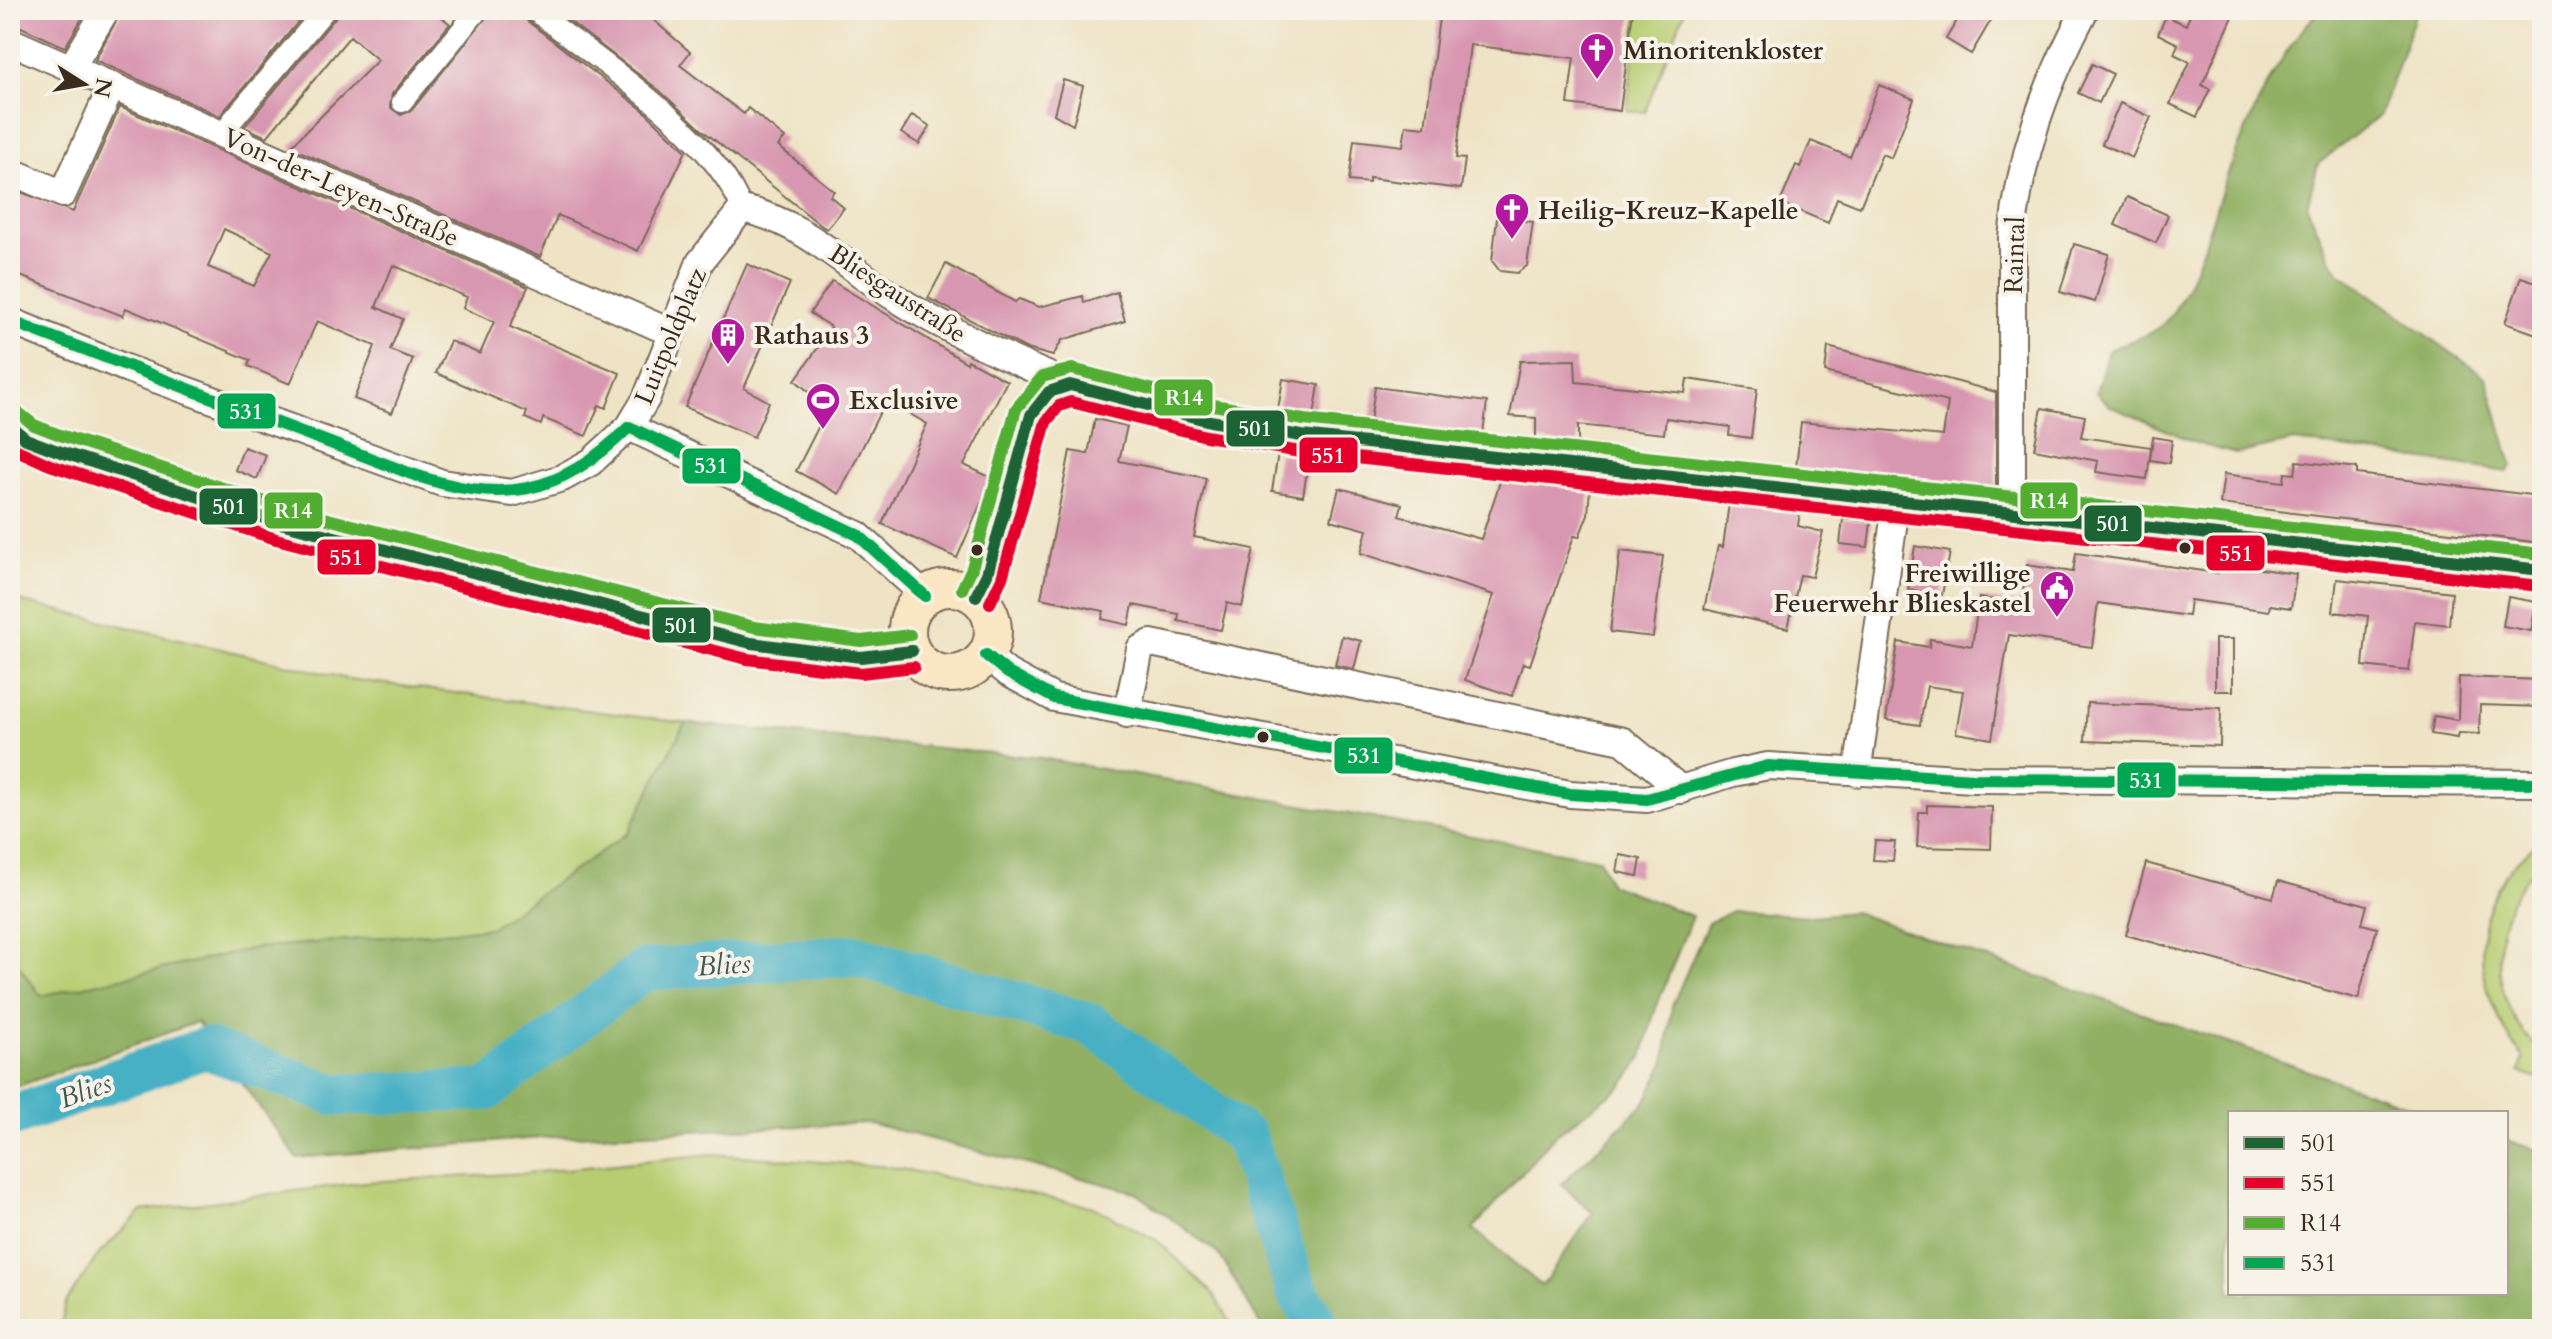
<svg xmlns="http://www.w3.org/2000/svg" width="2552" height="1339" font-family="Cardo,serif">
  <style>
    .green { fill: #b7cd72; stroke: #797c48; stroke-width: 2 }
    .forest { fill: #91b064; stroke: #666d41; stroke-width: 2 }
    .lines { fill: none; stroke-linecap: round; stroke-linejoin: round }
    .river { stroke: #46b0c4; stroke-width: 42 }
    .building { fill: #d897b0; fill-rule: evenodd }
    .pedestrian-casing { stroke: #7a6b58; stroke-width: 24 }
    .minor-casing { stroke: #7a6b58; stroke-width: 30 }
    .secondary-casing { stroke: #7a6b58; stroke-width: 40 }
    .primary-casing { stroke: #7a6b58; stroke-width: 44 }
    .pedestrian { stroke: #fff; stroke-width: 20 }
    .minor { stroke: #fff; stroke-width: 26 }
    .secondary { stroke: #fbe6c4; stroke-width: 36 }
    .primary { stroke: #f6c06b; stroke-width: 40 }
    .bus-1-casing { stroke: #f7f3e8; stroke-width: 18 }
    .bus-2-casing { stroke: #f7f3e8; stroke-width: 18 }
    .bus-3-casing { stroke: #f7f3e8; stroke-width: 18 }
    .bus-4-casing { stroke: #f7f3e8; stroke-width: 18 }
    .bus-1 { stroke: #1c6434; stroke-width: 12 }
    .bus-2 { stroke: #e4002b; stroke-width: 12 }
    .bus-3 { stroke: #51ae31; stroke-width: 12 }
    .bus-4 { stroke: #00a651; stroke-width: 12 }
    .bus-dot { fill: #3b2a1e; stroke: #f7f3e8; stroke-width: 3 }
    .labels { text-anchor: middle; stroke-width: 8; stroke-linejoin: round; paint-order: stroke }
    .poi-label { font-size: 26px; font-weight: bold; fill: #3b2a1e; stroke: #f7f3e8; text-anchor: start }
    .street-label { font-size: 26px; fill: #3b2a1e; stroke: #f7f3e8 }
    .water-label { font-size: 28px; font-style: italic; fill: #3f5958; stroke: #f7f3e8 }
    .line-badge { stroke: #f7f3e8; stroke-width: 3 }
    .badge-label { font-size: 22px; text-anchor: middle; font-weight: bold; fill: #fff }
  </style>
  <rect width="100%" height="100%" fill="#f7f3e8"/>
  <filter id="ink" filterUnits="userSpaceOnUse"><feTurbulence type="fractalNoise" baseFrequency=".0125" numOctaves="2"/><feDisplacementMap in="SourceGraphic" scale="16" xChannelSelector="R" yChannelSelector="G"/><feConvolveMatrix kernelMatrix="1 2 1 2 8 2 1 2 1" color-interpolation-filters="sRGB"/></filter>
  <filter id="wash" filterUnits="userSpaceOnUse"><feTurbulence type="fractalNoise" baseFrequency=".006" numOctaves="4" result="noise"/><feDisplacementMap in="SourceGraphic" scale="32" xChannelSelector="R" yChannelSelector="G"/><feGaussianBlur stdDeviation="1.8" result="paint"/><feColorMatrix in="noise" values="0 0 0 0 0 0 0 0 0 0 0 0 0 0 0 0 0 1.4 0 .05"/><feComposite in="paint" operator="in"/></filter>
  <g filter="url(#wash)">
    <rect width="100%" height="100%" fill="#eee3c5"/>
    <path class="green" d="M1638,10H1685L1645,112L1627,111Z
      M10,599L348,679L685,723L628,833L490,928L255,948L41,996L10,953Z
      M2542,840V862C2486,907 2484,1006 2542,1051V1081L2519,1072L2524,1058C2468,989 2462,895 2542,840Z
      M712,1154L891,1167L1094,1207L1158,1241L1211,1291L1235,1329H60L66,1302L99,1254L142,1211L365,1182L527,1173Z"/>
    <path class="forest" d="M2321,10H2417L2380,115L2318,164L2307,206L2329,257L2340,273L2487,378L2512,465L2507,472L2294,441L2236,454L2196,443L2110,406L2096,392L2108,351C2123,343 2143,338 2158,328C2190,306 2212,216 2226,179C2246,126 2279,48 2321,10Z
      M685,723L1041,758L1599,859L1610,884L1692,916L1654,1013L1642,1058L1622,1086L1554,1136L1473,1229L1542,1286L1593,1213L1561,1184L1644,1104L1665,1063L1672,1006L1708,923L1732,911L1812,916L1853,912L2429,1113H2230V1293H2506V1140L2542,1152V1329H1263L1219,1254L1135,1192L869,1123L551,1137L297,1158L197,1022L10,1089V953L41,996L255,948L490,928L628,833Z"/>
    <g class="lines">
      <path class="river" d="M10,1117L205,1048L336,1095L487,1090L644,970L854,955L1090,1024L1245,1136L1297,1291L1321,1329"/>
    </g>
    <g id="blocks">
      <path class="building" d="M10,10H87L65,47L10,22Z
        M122,10H308L220,116L95,60Z
        M338,10H433L450,24L392,94L390,107L401,115L412,110L492,10H521L526,20L643,110L686,151L638,251L558,215L540,257L290,147L378,60L350,36L267,137L244,127L335,18Z
        M555,10H642L690,52L680,65L744,114L748,108L785,138L778,146L834,191L830,196L844,208L827,229L823,227L701,129L659,90Z
        M1440,10H1633L1620,111L1568,104L1574,58L1470,45L1456,158L1465,159L1461,189L1369,178V183L1349,181L1354,140L1403,146L1406,125L1425,127Z
        M1963,10H1997L1971,54L1946,39Z
        M2192,10H2236L2202,85L2210,89L2197,117L2170,104L2190,62L2174,54L2178,44L2158,34L2166,16L2186,25Z
        M2092,64L2113,74L2099,103L2078,93Z
        M1063,80L1083,86L1073,125L1054,114Z
        M1879,85L1914,99L1891,158L1882,154L1860,207L1837,198L1828,223L1780,203L1796,165L1800,167L1811,141L1850,157Z
        M2120,103L2151,117L2132,158L2102,144Z
        M120,107L528,287L510,327L620,373L606,408L599,405L586,436L543,418L541,425L525,418L527,412L436,373L450,341L480,354L494,322L463,308L467,297L393,265L376,307L403,319L390,350L413,359L392,413L354,399L375,346L317,321L290,384L248,366L250,360L126,308L123,316L10,272V188L73,212ZM224,229L272,252L254,286L208,267Z
        M912,115L930,126L919,144L901,133Z
        M2127,197L2168,215L2156,243L2115,225Z
        M1497,218L1533,222L1527,266L1517,273L1500,271L1492,261Z
        M2074,244L2109,254L2095,302L2060,292Z
        M747,264L790,283L744,388L769,402L754,437L685,407Z
        M946,264L1015,302L1019,299L1039,307L1083,296L1084,303L1117,292L1125,321L1062,340L1053,356L1027,349L928,298Z
        M2521,277L2542,284V336L2505,323Z
        M832,281L967,363L968,360L1007,381L964,465L992,478L957,558L882,524L927,424L886,400L839,494L796,471L828,408L795,380L832,328L810,313Z
        M1828,347L1996,392V490L1796,468L1801,422L1943,436L1948,402L1825,372Z
        M1575,360L1576,382L1685,393L1687,379L1757,389L1751,438L1729,435L1730,427L1666,418L1664,434L1578,425V445L1536,440V418L1510,416L1520,361Z
        M1283,379L1319,385L1314,416L1278,410Z
        M1375,387L1487,402L1483,434L1370,422Z
        M2042,408L2085,416L2081,437L2151,447L2147,479L2096,472L2098,461L2034,449Z
        M1095,419L1127,426L1119,461L1206,478L1194,537L1254,549L1242,607L1227,603L1221,630L1178,621L1179,614L1133,605L1129,625L1102,619L1104,611L1041,598L1070,451L1088,454Z
        M2153,437L2172,440L2169,463L2150,460Z
        M244,447L266,455L257,479L235,470Z
        M1278,453L1309,458L1303,496L1272,491Z
        M2297,461L2357,468V474L2540,496L2537,519L2542,520V543L2220,504L2224,474L2284,482L2285,473L2295,474Z
        M1501,479L1590,488L1588,514L1579,537L1574,536L1530,665L1523,663L1512,696L1465,680L1494,595L1361,553L1367,530L1331,520L1339,488L1402,504L1399,516L1481,539Z
        M1729,503L1800,511L1798,526L1823,532L1812,577L1800,575L1788,628L1704,609L1718,546L1723,547Z
        M1843,519L1871,522L1868,547L1840,544Z
        M1915,546L1950,552L1942,595L1908,589Z
        M1620,551L1663,556L1653,637L1610,632Z
        M2076,553L2218,573L2219,563L2296,574L2291,608L2270,605L2269,611L2190,600L2188,616L2098,603L2092,647L2009,635L1992,739L1956,733L1963,691L1927,686L1920,725L1886,720L1898,642L1929,647L1930,639L1972,646L1979,598L2021,604L2027,565L2073,572Z
        M2337,579L2452,592L2449,625L2415,621L2409,671L2363,666L2368,616L2333,612Z
        M2508,597L2536,602L2531,631L2503,626Z
        M1342,636L1361,641L1354,669L1335,665Z
        M2215,639H2233V691H2215Z
        M2459,677L2542,680V707L2480,705L2479,734L2458,733L2457,738L2431,734L2434,716L2458,720Z
        M2087,703L2221,708L2220,746L2085,741Z
        M1927,805L1992,807L1991,849L1917,847L1919,812H1927Z
        M1875,841L1895,842L1893,861L1873,860Z
        M1620,855L1641,859L1638,876L1617,872Z
        M2146,863L2273,898L2278,881L2367,905L2362,924L2377,928L2358,999L2126,935Z"/>
    </g>
  </g>
  <g filter="url(#ink)">
    <use href="#blocks" fill-opacity="0" stroke="#7a6b58" stroke-width="2"/>
    <g class="lines">
      <g class="pedestrian-casing">
        <path id="pedestrian" d="M534,10C597,60 714,134 742,209
          M402,102L478,10
          M231,122L325,10"/>
      </g>
      <g class="minor-casing">
        <path id="minor" d="M10,41L672,333
          M71,68L106,10
          M10,171L63,194L112,86
          M10,321L128,369L442,483L512,493L562,478L591,462L629,427L646,399L700,262L742,209C803,221 844,265 894,297C943,328 995,352 1047,375L1060,387
          M629,427L858,535L925,596
          M2012,513V238C2020,154 2046,84 2085,10
          M986,655L1008,673L1054,698L1570,794L1647,799L1733,773L1768,766L1973,779L2542,783
          M1127,714L1140,649L1151,643L1623,741L1682,790
          M1857,773L1897,500"/>
      </g>
      <g class="secondary-casing">
        <path id="secondary" d="M10,434L280,523L751,643L861,657L912,651
          M907 631a43 43 0 1 1 86 0a43 43 0 1 1-86 0Z
          M976,596L987,574L1031,415L1049,392L1070,385L1210,421L1302,436L2542,570"/>
      </g>
      <g class="primary-casing">
        <path id="primary" d="M10,426L26,439"/>
      </g>
      <use href="#pedestrian" class="pedestrian"/>
      <use href="#minor" class="minor"/>
      <use href="#secondary" class="secondary"/>
      <use href="#primary" class="primary"/>
      <g class="bus-1-casing">
        <path id="bus-1" d="M10,426L26,439L55,450L280,523L751,643L861,657L912,651
          M976,596L987,574L1031,415L1049,392L1070,385L1210,421L1302,436L2542,570"/>
      </g>
      <g class="bus-2-casing">
        <path id="bus-2" d="M10,447L50,465L276,539L747,659L861,673L914,667
          M990,603L1002,578L1046,422L1059,406L1071,402L1206,436L1300,452L2540,586"/>
      </g>
      <g class="bus-3-casing">
        <path id="bus-3" d="M20,414L34,425L60,435L284,508L754,627L861,641L910,635
          M962,589L972,568L1016,409L1042,377L1072,369L1213,405L1304,420L2542,554"/>
      </g>
      <g class="bus-4-casing">
        <path id="bus-4" d="M10,321L409,473C500,505 559,497 629,427L858,535L925,596
          M986,655L1008,673L1054,698L1570,794L1647,799L1768,766L1973,779L2542,783"/>
      </g>
      <use href="#bus-1" class="bus-1"/>
      <use href="#bus-2" class="bus-2"/>
      <use href="#bus-3" class="bus-3"/>
      <use href="#bus-4" class="bus-4"/>
    </g>
  </g>
  <defs>
    <g id="church-pin" transform="scale(1.8)"><path d="M0 17L-7.5 6A9.5 9.5 0 1 1 7.5 6Z" fill="#b5179e" stroke="#f7f3e8"/><path d="M-1.2-6h2.4v3.5h3.3v2.4h-3.3V6h-2.4V-.1h-3.3v-2.4h3.3Z" fill="#fff"/></g>
    <g id="building-pin" transform="scale(1.8)"><path d="M0 17L-7.5 6A9.5 9.5 0 1 1 7.5 6Z" fill="#b5179e" stroke="#f7f3e8"/><path d="M-4-6H4V6H1V3H-1V6H-4ZM-2.5-4.3h1.7v1.8h-1.7ZM.8-4.3h1.7v1.8H.8ZM-2.5-1h1.7V.8h-1.7ZM.8-1h1.7V.8H.8Z" fill="#fff"/></g>
    <g id="stadium-pin" transform="scale(1.8)"><path d="M0 17L-7.5 6A9.5 9.5 0 1 1 7.5 6Z" fill="#b5179e" stroke="#f7f3e8"/><path d="M0-5a6.5 5 0 1 0 0 10a6.5 5 0 1 0 0-10ZM-3.5-1.8h7v3.6h-7Z" fill="#fff"/></g>
    <g id="civic-pin" transform="scale(1.8)"><path d="M0 17L-7.5 6A9.5 9.5 0 1 1 7.5 6Z" fill="#b5179e" stroke="#f7f3e8"/><path d="M-.6-6.5H3V-4.5H.6V-3L4-1V1h2V6H-6V1h2V-1L-.6-3ZM-1.2 2.5V6h2.4V2.5Z" fill="#fff"/></g>
  </defs>
  <g fill-rule="evenodd">
    <use href="#church-pin" x="1597" y="50"/>
    <use href="#church-pin" x="1512" y="210"/>
    <use href="#building-pin" x="728" y="335"/>
    <use href="#stadium-pin" x="823" y="400"/>
    <use href="#civic-pin" x="2057" y="588"/>
  </g>
  <g class="bus-dot">
    <circle cx="2185" cy="548" r="7"/>
    <circle cx="977" cy="550" r="7"/>
    <circle cx="1263" cy="737" r="7"/>
  </g>
  <g class="labels">
    <g class="poi-label">
      <text x="1623" y="59">Minoritenkloster</text>
      <text x="1538" y="219">Heilig-Kreuz-Kapelle</text>
      <text x="754" y="344">Rathaus 3</text>
      <text x="849" y="409">Exclusive</text>
      <text x="2031" y="582" text-anchor="end">Freiwillige<tspan x="2031" dy="30">Feuerwehr Blieskastel</tspan></text>
    </g>
    <g class="street-label">
      <text transform="translate(341 187) rotate(24)" y="9">Von-der-Leyen-Straße</text>
      <text transform="translate(2014 255) rotate(-88)" y="9">Raintal</text>
      <text transform="translate(898 293) rotate(33)" y="9">Bliesgaustraße</text>
      <text transform="translate(670 336) rotate(-67)" y="9">Luitpoldplatz</text>
    </g>
    <g class="water-label">
      <text transform="translate(724 964) rotate(-4)" y="10">Blies</text>
      <text transform="translate(85 1090) rotate(-20)" y="10">Blies</text>
    </g>
  </g>
  <g class="line-badge">
    <rect x="1153" y="378" width="61" height="39" rx="8" fill="#51ae31"/>
    <rect x="216" y="392" width="61" height="38" rx="8" fill="#00a651"/>
    <rect x="1225" y="409" width="61" height="39" rx="8" fill="#1c6434"/>
    <rect x="1298" y="436" width="61" height="38" rx="8" fill="#e4002b"/>
    <rect x="681" y="447" width="61" height="38" rx="8" fill="#00a651"/>
    <rect x="2019" y="481" width="60" height="39" rx="8" fill="#51ae31"/>
    <rect x="198" y="487" width="61" height="39" rx="8" fill="#1c6434"/>
    <rect x="263" y="491" width="61" height="39" rx="8" fill="#51ae31"/>
    <rect x="2083" y="504" width="60" height="39" rx="8" fill="#1c6434"/>
    <rect x="2205" y="534" width="61" height="38" rx="8" fill="#e4002b"/>
    <rect x="316" y="538" width="61" height="38" rx="8" fill="#e4002b"/>
    <rect x="651" y="606" width="61" height="38" rx="8" fill="#1c6434"/>
    <rect x="1333" y="736" width="61" height="39" rx="8" fill="#00a651"/>
    <rect x="2116" y="761" width="61" height="38" rx="8" fill="#00a651"/>
  </g>
  <g class="badge-label">
    <text x="1184" y="405">R14</text>
    <text x="246" y="419">531</text>
    <text x="1255" y="436">501</text>
    <text x="1328" y="463">551</text>
    <text x="711" y="473">531</text>
    <text x="2049" y="508">R14</text>
    <text x="229" y="514">501</text>
    <text x="293" y="518">R14</text>
    <text x="2113" y="531">501</text>
    <text x="2236" y="561">551</text>
    <text x="346" y="565">551</text>
    <text x="681" y="633">501</text>
    <text x="1364" y="763">531</text>
    <text x="2146" y="788">531</text>
  </g>
  <rect width="2552" height="1339" fill="none" stroke="#f7f3e8" stroke-width="40"/>
  <rect x="2228" y="1111" width="280" height="184" fill="#f7f3e8" stroke="#aca397" stroke-width="2"/>
  <rect x="2244" y="1137" width="40" height="12" fill="#1c6434" stroke="#aca397" stroke-width="2"/>
  <text x="2300" y="1151" font-size="24" fill="#3b2a1e">501</text>
  <rect x="2244" y="1177" width="40" height="12" fill="#e4002b" stroke="#aca397" stroke-width="2"/>
  <text x="2300" y="1191" font-size="24" fill="#3b2a1e">551</text>
  <rect x="2244" y="1217" width="40" height="12" fill="#51ae31" stroke="#aca397" stroke-width="2"/>
  <text x="2300" y="1231" font-size="24" fill="#3b2a1e">R14</text>
  <rect x="2244" y="1257" width="40" height="12" fill="#00a651" stroke="#aca397" stroke-width="2"/>
  <text x="2300" y="1271" font-size="24" fill="#3b2a1e">531</text>
  <g transform="translate(84 84) rotate(101)" stroke="#f7f3e8" stroke-width="6" paint-order="stroke">
  <path d="M0-6L14 30L0 20L-14 30Z" fill="#3b2a1e"/>
  <text y="-12" font-size="22" font-weight="bold" text-anchor="middle" fill="#3b2a1e">N</text>
  </g>
</svg>
